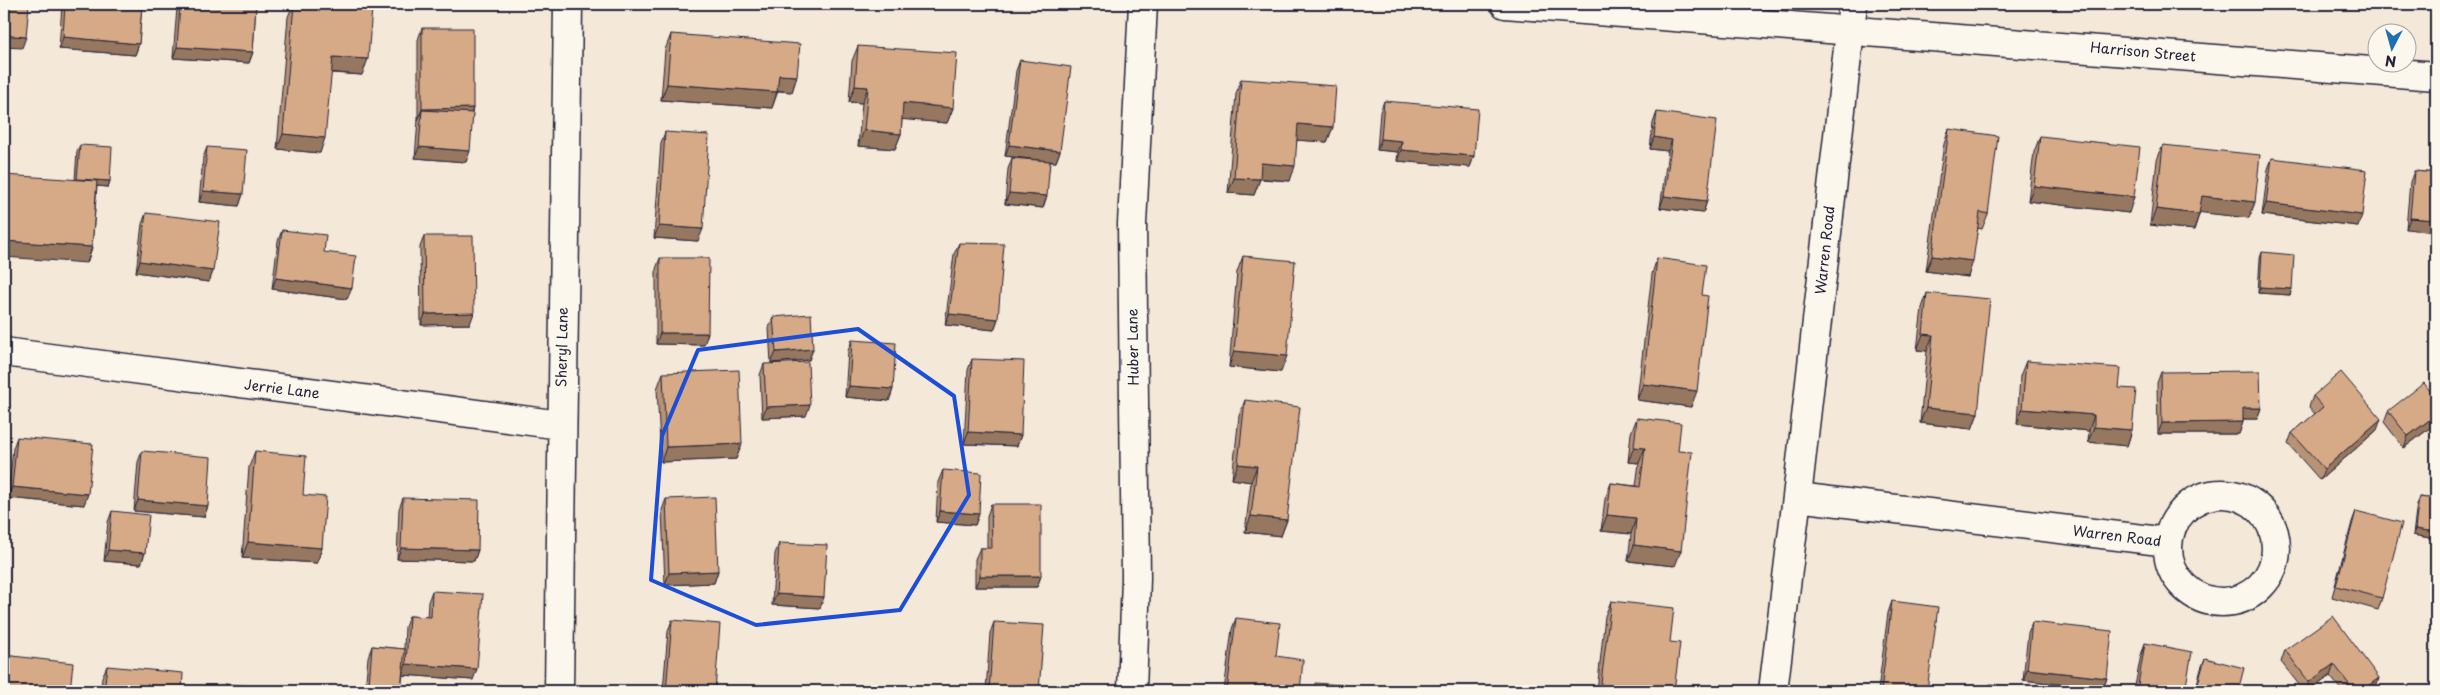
<svg xmlns="http://www.w3.org/2000/svg" width="2440" height="695" font-family="'Playpen Sans',sans-serif">
  <style>
    .lines { fill: none; stroke-linecap: round; stroke-linejoin: round }
    .minor-casing { stroke: #22223b; stroke-width: 31 }
    .minor { stroke: #fbf7ec; stroke-width: 28 }
    .wall { fill: #b89274; stroke: #22223b }
    .shaded-wall { fill: #96775e; stroke: #22223b }
    .building { fill: #d6aa87; stroke: #22223b }
    .marked { fill: none; stroke: #1d4ed8; stroke-width: 4; stroke-linejoin: round }
    .labels { text-anchor: middle; stroke-width: 5; stroke-linejoin: round; paint-order: stroke }
    .street-label { font-size: 14px; fill: #22223b; stroke: #fbf7ec }
  </style>
  <rect width="100%" height="100%" fill="#f4e8d8"/>
  <filter id="ink" filterUnits="userSpaceOnUse"><feTurbulence type="fractalNoise" baseFrequency=".02" numOctaves="2"/><feDisplacementMap in="SourceGraphic" scale="10" xChannelSelector="R" yChannelSelector="G"/><feConvolveMatrix kernelMatrix="1 2 1 2 8 2 1 2 1" color-interpolation-filters="sRGB"/></filter>
  <g filter="url(#ink)">
    <g class="lines">
      <g class="minor-casing">
        <path id="minor" d="M1505,4L2436,76
          M4,352L561,425
          M2168 548a54 54 0 1 1 108 0a54 54 0 1 1-108 0Z
          M1797,497L2168,542
          M559,691L568,4
          M1132,691L1136,578L1132,224L1143,4
          M1773,691L1797,497L1853,4"/>
      </g>
      <use href="#minor" class="minor"/>
    </g>
    <path class="wall" d="M62,4H142L139,44L135,55L59,49Z
      M178,4H256L253,52L249,63L173,58L177,8Z
      M293,4H320L362,75L331,73L320,153L277,149L288,17Z
      M422,28L473,108L472,113L466,162L415,158L418,120V40Z
      M671,34L797,76L792,92L778,91L772,108L661,100L665,50Z
      M858,46L953,108L947,123L902,119L901,134L895,149L858,146L862,103L849,102L852,61Z
      M1020,60L1060,151L1056,162H1050L1043,208L1005,204L1008,169L1012,158L1039,160L1005,156L1016,71Z
      M1241,79L1333,127L1327,142L1297,140L1290,181L1260,179L1254,195L1228,193L1236,94Z
      M1384,101L1474,156L1470,167L1397,161L1398,152L1377,150L1380,112Z
      M1657,112L1707,201L1703,213L1660,208L1668,151L1650,149L1653,123Z
      M1949,129L1988,214L1982,229L1978,228L1968,277L1926,271L1944,144Z
      M665,132L698,241L654,238L661,143Z
      M2040,136L2129,213L2028,201L2034,152Z
      M80,145L110,181L108,187L97,186L92,247L87,263L75,180L77,151Z
      M2163,145L2255,202L2249,218L2200,212L2194,230L2150,225L2157,160Z
      M207,147L243,194L239,206L199,202L203,158Z
      M2272,158L2358,226L2262,215L2268,169Z
      M2414,171L2436,173L2406,229L2410,182Z
      M146,213L213,271L209,282L136,272L142,224Z
      M282,230L324,252L352,288L347,299L272,289L278,241Z
      M424,236L470,324L421,325L420,247Z
      M959,243L998,319L994,330L945,325L954,254Z
      M2262,252L2292,289L2290,295L2258,293L2260,258Z
      M1243,256L1281,372L1229,367L1237,272Z
      M660,258L704,345L656,344V269Z
      M1657,258L1702,295L1691,407L1637,400L1652,274Z
      M1927,293L1978,413L1972,429L1920,423L1927,351L1917,350L1922,308Z
      M773,317L813,349L809,360L771,363L769,328Z
      M852,340L893,389L889,401L845,397L848,351Z
      M972,359L1021,435L1017,446L964,444L968,370Z
      M2026,361L2119,388L2132,430L2127,446L2088,442L2089,431L2017,424L2020,376Z
      M764,364L806,416L762,418L760,375Z
      M2161,372L2261,408L2257,419H2243V422L2239,434H2158L2157,383Z
      M663,373L742,444L736,459L661,462L657,389Z
      M2313,396L2377,430L2320,480L2288,444L2292,433L2315,414L2309,407Z
      M2436,399V423L2404,448L2384,422L2388,411Z
      M1245,400L1287,520L1281,536L1245,532L1251,482L1232,479L1239,416Z
      M1637,418L1678,451L1675,566L1628,561L1631,534L1601,531L1605,499L1611,483L1636,486L1639,463L1628,462L1631,433Z
      M17,437L84,505L8,498L13,448Z
      M142,451L208,506L204,517L134,511L138,462Z
      M255,451L303,495L322,548L317,563L242,558L249,467Z
      M943,470L979,514L975,525L936,522L938,482Z
      M2419,497L2436,499V539L2413,535L2417,503Z
      M403,498L478,550L474,561L397,559L399,509Z
      M666,499L718,571L714,583L665,585L662,510Z
      M991,504L1041,576L1037,587H975V559L980,548H987V516Z
      M112,511L145,553L141,564L104,561L108,522Z
      M2356,511L2382,598L2378,610L2332,597L2352,522Z
      M779,543L824,597L820,608L772,605L775,554Z
      M432,591L473,680L403,675L401,688L400,691H365L368,657L372,646L404,649L405,627L409,616L427,617L428,602Z
      M1611,601L1670,642L1674,691H1597L1605,616Z
      M1892,601L1927,691H1878L1888,613Z
      M1236,618L1276,656L1300,691H1224L1232,629Z
      M672,620L715,691H663L668,631Z
      M994,622L1039,691H986L990,633Z
      M2032,622L2107,678L2103,689L2023,680L2028,633Z
      M2145,643L2185,691H2134L2141,655Z
      M2285,650L2379,678L2375,689L2372,691H2342L2330,676L2309,691H2304L2281,662Z
      M2205,658L2238,691H2195L2201,669Z
      M107,666L182,691H101L102,677Z"/>
    <path class="shaded-wall" d="M4,35L26,37L22,48L4,47Z
      M63,37L139,44L135,55L59,49Z
      M177,47L253,52L249,63L173,58Z
      M333,57L368,59L362,75L327,72Z
      M779,75L797,76L792,92L773,90Z
      M667,84L777,92L772,108L661,100Z
      M855,86L868,87L862,103L849,102Z
      M903,103L953,108L947,123L897,119Z
      M473,108L469,120L422,110L418,120L422,109Z
      M1298,124L1333,127L1327,142L1293,140Z
      M864,130L901,134L895,149L858,146Z
      M283,134L325,138L320,153L277,149Z
      M1654,137L1672,140L1668,151L1650,149Z
      M1381,139L1402,141L1398,152L1377,150Z
      M1009,145L1060,151L1056,162L1005,156Z
      M419,147L470,151L466,162L415,158Z
      M1401,150L1474,156L1470,167L1397,161Z
      M1261,163L1295,166L1290,181L1256,178Z
      M1234,178L1260,179L1254,195L1228,193Z
      M77,179L110,181L108,187L75,184Z
      M2034,186L2134,197L2129,213L2028,201Z
      M203,191L243,194L239,206L199,202Z
      M1009,193L1047,196L1043,208L1005,204Z
      M1664,196L1707,201L1703,213L1660,208Z
      M2202,196L2255,202L2249,218L2196,212Z
      M2266,203L2362,215L2358,226L2262,215Z
      M2156,209L2199,214L2194,230L2150,225Z
      M2410,218L2436,220V232L2406,229Z
      M659,226L703,229L698,241L654,238Z
      M4,241L92,247L87,263L4,257Z
      M1932,256L1973,261L1968,277L1926,271Z
      M140,261L213,271L209,282L136,272Z
      M276,278L352,288L347,299L272,289Z
      M2260,287L2292,289L2290,295L2258,293Z
      M474,313L470,324L421,325L425,314Z
      M949,314L998,319L994,330L945,325Z
      M660,333H708L704,345L656,344Z
      M1923,334L1933,335L1927,351L1917,350Z
      M813,349L809,360L771,363L776,352Z
      M1234,351L1287,356L1281,372L1229,367Z
      M1643,384L1697,391L1691,407L1637,400Z
      M849,386L893,389L889,401L845,397Z
      M810,405L806,416L762,418L766,407Z
      M1926,408L1978,413L1972,429L1920,423Z
      M2243,408H2261L2257,419H2239Z
      M2022,409L2094,415L2089,431L2017,424Z
      M2436,415V423L2404,448L2408,436Z
      M2381,419L2377,430L2320,480L2324,469Z
      M2243,422L2239,434H2158L2162,423Z
      M2094,427L2132,430L2127,446L2088,442Z
      M968,432L1021,435L1017,446L964,444Z
      M742,444L736,459L661,462L666,447Z
      M1634,447L1645,448L1639,463L1628,462Z
      M1238,464L1257,466L1251,482L1232,479Z
      M12,487L88,494L84,505L8,498Z
      M138,500L208,506L204,517L134,511Z
      M940,511L979,514L975,525L936,522Z
      M1607,515L1636,518L1631,534L1601,531Z
      M1251,516L1287,520L1281,536L1245,532Z
      M2415,529L2436,532V539L2413,535Z
      M248,542L322,548L317,563L242,558Z
      M1634,545L1681,551L1675,566L1628,561Z
      M401,548L478,550L474,561L397,559Z
      M108,550L145,553L141,564L104,561Z
      M718,571L714,583L665,585L669,573Z
      M980,576H1041L1037,587H975Z
      M776,594L824,597L820,608L772,605Z
      M406,664L477,669L473,680L402,675Z
      M2334,664L2330,676L2309,691H2306L2309,682Z
      M2027,669L2107,678L2103,689L2023,680Z
      M2379,678L2375,689L2372,691H2361Z
      M369,685L401,688L400,691H366Z"/>
    <path class="building" d="M4,4H29L26,37L4,35Z
      M65,4H142L139,44L63,37Z
      M180,4H256L253,52L177,47Z
      M294,4H320L372,8L368,59L333,57L325,138L283,134Z
      M422,28H473V108L422,109Z
      M671,34L800,44L797,76L779,75L777,92L667,84Z
      M858,46L957,53L953,108L903,103L901,134L864,130L868,87L855,86Z
      M1020,60L1071,67L1060,151L1009,145Z
      M1241,79L1336,86L1333,127L1298,124L1295,166L1261,163L1260,179L1234,178Z
      M1384,101L1478,109L1474,156L1401,150L1402,141L1381,139Z
      M422,110L473,113L470,151L419,147Z
      M1657,112L1717,120L1707,201L1664,196L1672,140L1654,137Z
      M1949,129L1998,136L1988,214L1980,212L1973,261L1932,256Z
      M665,132L709,135L703,229L659,226Z
      M2040,136L2140,147L2134,197L2034,186Z
      M80,145L112,147L110,181L77,179Z
      M2163,145L2260,155L2255,202L2202,196L2199,214L2156,209Z
      M207,147L247,150L243,194L203,191Z
      M1012,158L1050,161L1047,196L1009,193Z
      M2272,158L2367,170L2362,215L2266,203Z
      M2414,171L2436,173V220L2410,218Z
      M4,175L97,181L92,247L4,241Z
      M146,213L220,222L213,271L140,261Z
      M282,230L326,235L324,252L356,256L352,288L276,278Z
      M424,236H473L474,313L425,314Z
      M959,243L1004,244L998,319L949,314Z
      M2262,252L2294,255L2292,289L2260,287Z
      M1243,256L1295,261L1287,356L1234,351Z
      M660,258H709L708,333H660Z
      M1657,258L1706,265L1702,295L1708,296L1697,391L1643,384Z
      M1927,293L1990,299L1978,413L1926,408L1933,335L1923,334Z
      M811,314L813,349L776,352L773,317Z
      M852,340L896,343L893,389L849,386Z
      M972,359L1024,361L1021,435L968,432Z
      M2026,361L2121,368L2119,388L2136,389L2132,430L2094,427V415L2022,409Z
      M808,362L810,405L766,407L764,364Z
      M739,370L742,444L666,447L663,373Z
      M2260,371L2261,408H2243V422L2162,423L2161,372Z
      M2341,372L2381,419L2324,469L2292,433L2323,407L2313,396Z
      M2424,383L2436,399V415L2408,436L2388,411Z
      M1245,400L1300,407L1287,520L1251,516L1257,466L1238,464Z
      M1637,418L1681,423L1678,451L1692,452L1681,551L1634,545L1636,518L1607,515L1611,483L1640,487L1645,448L1634,447Z
      M17,437L93,444L88,494L12,487Z
      M142,451L211,457L208,506L138,500Z
      M255,451L306,456L303,495L326,497L322,548L248,542Z
      M943,470L981,473L979,514L940,511Z
      M715,497L718,571L669,573L666,499Z
      M2419,497L2436,499V532L2415,529Z
      M403,498L479,500L478,550L401,548Z
      M991,504H1041V576H980V548H992Z
      M112,511L149,515L145,553L108,550Z
      M2356,511L2402,523L2382,598L2336,586Z
      M779,543L827,545L824,597L776,594Z
      M432,591L483,594L477,669L406,664L409,616L431,617Z
      M1611,601L1674,608L1670,642L1680,643L1674,691H1600Z
      M1892,601L1938,607L1927,691H1881Z
      M2333,616L2379,678L2361,691H2354L2334,664L2309,682L2285,650Z
      M1236,618L1280,623L1276,656L1303,660L1300,691H1227Z
      M672,620L720,624L715,691H666Z
      M994,622L1044,625L1039,691H989Z
      M2032,622L2112,631L2107,678L2027,669Z
      M2145,643L2192,652L2185,691H2137Z
      M372,646L405,649L401,688L369,685Z
      M4,655L73,663L70,691H4Z
      M2205,658L2244,668L2238,691H2196Z
      M107,666L183,673L182,691H104Z
      M1315,683L1354,686V691H1314Z
      M225,684L298,689V691H224Z
      M1990,684L2022,688L2021,691H1989Z"/>
  </g>
  <path class="marked" d="M858,329L954,396L969,495L900,610L756,625L651,580L662,436L698,350Z"/>
  <g class="labels">
    <g class="street-label">
      <text transform="translate(2143 52) rotate(5)" y="5">Harrison Street</text>
      <text transform="translate(1825 250) rotate(-84)" y="5">Warren Road</text>
      <text transform="translate(562 347) rotate(-89)" y="5">Sheryl Lane</text>
      <text transform="translate(1133 347) rotate(-91)" y="5">Huber Lane</text>
      <text transform="translate(282 389) rotate(7)" y="5">Jerrie Lane</text>
      <text transform="translate(2117 536) rotate(7)" y="5">Warren Road</text>
    </g>
  </g>
  <rect width="2440" height="695" fill="none" stroke="#fbf7ec" stroke-width="20"/>
  <rect x="10" y="10" width="2420" height="675" fill="none" stroke="#22223b" stroke-width="2" filter="url(#ink)"/>
  <g transform="translate(2392 48) rotate(186)"><circle r="24" fill="#fbf7ec" stroke="#a4a2a5"/>
  <path d="M0-4L9 19L0 12L-9 19Z" fill="#1f6fb2"/>
  <text y="-8" font-size="14" font-weight="bold" text-anchor="middle" fill="#22223b">N</text>
  </g>
</svg>
